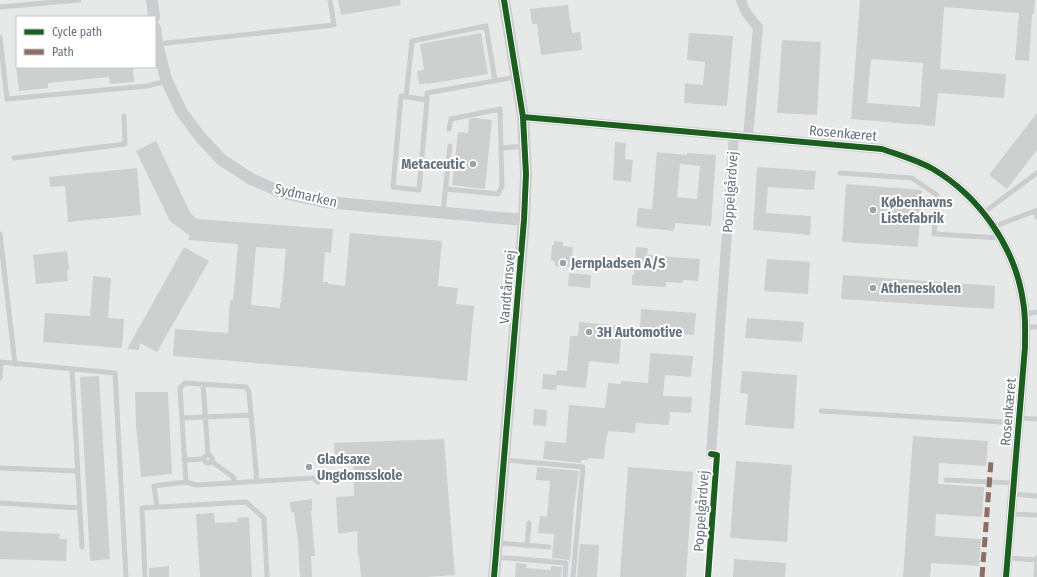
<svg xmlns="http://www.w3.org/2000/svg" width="1037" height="577" font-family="'Fira Sans Condensed',sans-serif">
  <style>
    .built { fill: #e7e9e8; fill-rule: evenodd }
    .building { fill: #ced0d0; fill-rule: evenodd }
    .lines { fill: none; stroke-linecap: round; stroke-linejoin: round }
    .service { stroke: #cccdce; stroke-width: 5 }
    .minor { stroke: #cccdce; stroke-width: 10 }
    .tertiary { stroke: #cccdce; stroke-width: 12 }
    .quiet { stroke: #8d6e63; stroke-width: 5; stroke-dasharray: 10 5; stroke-linecap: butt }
    .cycleway-casing { stroke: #fff; stroke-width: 8 }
    .cycleway { stroke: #1b5e20; stroke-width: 6 }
    .poi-dot { fill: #9aa3a9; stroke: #fff; stroke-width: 1.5 }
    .labels { text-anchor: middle; stroke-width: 4; stroke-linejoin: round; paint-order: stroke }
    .street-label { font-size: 14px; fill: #67747f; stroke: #fff }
    .poi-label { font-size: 14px; font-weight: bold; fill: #67747f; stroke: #fff; text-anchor: start }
  </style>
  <rect width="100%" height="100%" fill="#f9f9f8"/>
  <path class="built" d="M0,0H1037V577H0ZM17,17H155V67H17Z"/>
  <path class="building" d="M338,0H400L401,5L341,15Z
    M860,0H1035L1034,14H1032L1029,61L1015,60L1019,13L944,7L940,69L1006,74L1004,98L938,93L935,126L851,119ZM871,59L923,63L920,107L867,103Z
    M568,5L572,33L580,32L582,50L541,55L537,24H532L530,9Z
    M481,33L488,74L427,84V83L419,84L417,71L424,70L420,44Z
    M689,33L733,36L727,106L684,103L685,83L703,85L705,62L687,60Z
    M782,40L821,42L817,115L777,113Z
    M16,67H133L134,82L110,84L109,77L48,83V88L19,91Z
    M1037,113V150L1007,189L989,175Z
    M475,118L492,120L485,189L452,185L458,132L468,133L469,119Z
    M156,141L191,214L197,219L333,229L331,253L325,252L323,282H328V284L345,286L350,233L442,241L438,286L458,288L456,304L474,306L467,381L173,356L175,329L228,333L230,300L233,301L238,244L188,240L190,236L170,221L136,151ZM256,247L286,249L281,303H280V308L251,305Z
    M615,142L626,143L625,159L633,160L631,182L613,180Z
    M657,152L687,155V153L716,155L711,226L675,223L674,231L636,227L638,208L652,209ZM680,164L700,166L697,199L677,197Z
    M757,167L816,171L814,190L768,187L766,213L811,216L810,235L753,230Z
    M137,168L141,215L68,222L65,186L50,187L49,177Z
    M846,184L922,190L918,247L842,242Z
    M554,241L563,242V246L573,247L571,267L555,266V261H551L552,245H554Z
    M184,247L209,261L157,352L140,343L139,350L127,349Z
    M636,247L648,248L647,255L700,259L698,281L683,280V283L666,282V287L632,285V275H634Z
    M67,251L69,270L67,271L68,281L36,284L33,255Z
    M767,259L810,262L808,294L764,291Z
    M569,273L591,275L590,288L568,286Z
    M843,275L995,286L994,309L841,299Z
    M93,276L111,278L108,318L124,319L122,348L43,342L45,313L90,316Z
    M641,309L696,313L694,335L640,331Z
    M747,318L804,322L802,342L745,338Z
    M579,322L622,326L619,364L589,361L586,388L557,385L556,390L542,389L543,374L556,375L557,370L567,371L570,336H578Z
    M650,353L693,356L691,377L665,375L663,396L692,397L691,413L670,412L669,425L636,423L635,433L608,431L607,438H606L604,459L588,458V460H581V463L543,459L545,441L566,443L569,405L605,408L608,383L621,384V381L648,383Z
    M742,371L797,375L794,429L745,425L748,394L740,393Z
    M99,376L110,559L90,561L80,377Z
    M135,392H168L172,474L141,477L136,425Z
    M534,409L547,410L546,426L533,425Z
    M913,436L988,441L986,466L939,463L938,484L984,487L982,517L936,514L935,536L981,539L979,566L931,563L930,577H903Z
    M444,439L455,575L426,577H361L359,557H358L357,531L338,534L336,497L354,496L353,458L335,459L334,443Z
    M736,461L792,465L787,542L730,538Z
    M537,467L579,471L574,507L569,576L570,563L569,560L552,558L554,534L538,533L540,516L547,517L550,481L536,480Z
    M628,467L693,472L686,577H620Z
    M312,499V511H311L315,556H311L312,577H300L298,541L294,512L291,513L290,502Z
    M214,513L215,523L238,522L237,518L249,517L252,577H200L196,514Z
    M0,531L60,534L59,539H67L66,561L0,559Z
    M580,544L599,545L597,577H577Z
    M734,559L786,563L785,577H733Z
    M516,563L527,564L526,568L551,570V566L562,567L561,577H515Z
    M169,566V577H149V568Z"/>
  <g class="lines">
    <path class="service" d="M0,7L79,0
      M0,37L7,99L147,86L167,81
      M158,44L334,25L330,0
      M406,97L412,41L486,26L495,81
      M427,100L401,96L393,187L419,190L427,100V93L516,77
      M501,148L524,146
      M14,158L125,144L124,116
      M840,173L912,178L937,195L934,234L1000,238
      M446,189L498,194L502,186L500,109L451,119L449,129
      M1035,211L1037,217
      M443,212L450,146
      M983,213L1037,173
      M993,227L1037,210
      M0,234L15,364
      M1025,314L1037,312
      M1025,327H1037
      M0,362L115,373L126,577
      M72,369L82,547
      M0,378L1,362
      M203,384L208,455
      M821,411L1019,423
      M182,418L251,415
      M1019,418L1037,419
      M204 459a4 4 0 1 1 8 0a4 4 0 1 1-8 0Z
      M184,460L204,459
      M504,460L583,467L573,577
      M211,461L233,477L235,482
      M0,468L78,471
      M946,480L1014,483
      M186,482L196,485L313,478L318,482
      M1013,494L1037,496
      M0,503L80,508
      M157,507L154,486L186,482L180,388L185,383L246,387L249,392L257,481
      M1012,514L1037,515
      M498,543L549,547
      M527,546L529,523
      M496,557L566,563L565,577
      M1008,558L1037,560
      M145,577L142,508L246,502L264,518L267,577
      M1036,577L1037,558"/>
    <path class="minor" d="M741,0C744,11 750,19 758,27L748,137
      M523,117L882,149C899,155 917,160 933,169C980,197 1015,247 1023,301C1026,317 1025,332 1025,347L1006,577
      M711,454L734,135"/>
    <path class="tertiary" d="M152,0L154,17
      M155,28L157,44L166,79L181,111L201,138L222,160L251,179L283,193L325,202L524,220
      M494,577L524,220L526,174L523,117L504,0"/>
    <path class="quiet" d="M982,577L991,461"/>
    <g class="cycleway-casing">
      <path id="cycleway" d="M523,117L882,149C899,155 917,160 933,169C980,197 1015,247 1023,301C1026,317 1025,332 1025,347L1006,577
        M494,577L524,220L526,174L523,117L504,0
        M708,577L717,455L711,454"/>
    </g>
    <use href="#cycleway" class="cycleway"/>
  </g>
  <g class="poi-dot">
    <circle cx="473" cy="164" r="4"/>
    <circle cx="873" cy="210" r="4"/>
    <circle cx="563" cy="263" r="4"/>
    <circle cx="873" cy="288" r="4"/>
    <circle cx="589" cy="332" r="4"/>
    <circle cx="309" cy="467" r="4"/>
  </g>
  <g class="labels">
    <g class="street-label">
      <text transform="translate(843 133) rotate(5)" y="5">Rosenkæret</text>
      <text transform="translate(730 192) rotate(-86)" y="5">Poppelgårdvej</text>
      <text transform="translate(306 195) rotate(13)" y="5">Sydmarken</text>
      <text transform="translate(507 287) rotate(-85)" y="5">Vandtårnsvej</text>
      <text transform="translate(1008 412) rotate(-85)" y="5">Rosenkæret</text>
      <text transform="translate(701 511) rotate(-86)" y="5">Poppelgårdvej</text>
    </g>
    <g class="poi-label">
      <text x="465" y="169" text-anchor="end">Metaceutic</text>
      <text x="881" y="207">Københavns<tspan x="881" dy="16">Listefabrik</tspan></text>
      <text x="571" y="268">Jernpladsen A/S</text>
      <text x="881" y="293">Atheneskolen</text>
      <text x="597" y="337">3H Automotive</text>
      <text x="317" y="464">Gladsaxe<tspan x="317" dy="16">Ungdomsskole</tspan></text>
    </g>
  </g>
  <rect x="16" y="16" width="140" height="52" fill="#ffffff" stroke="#c2c7cc"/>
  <rect x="24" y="29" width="20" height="6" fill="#1b5e20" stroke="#c2c7cc"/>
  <text x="52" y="36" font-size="12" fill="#67747f">Cycle path</text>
  <rect x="24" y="49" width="20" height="6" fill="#8d6e63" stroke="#c2c7cc"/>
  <text x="52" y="56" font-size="12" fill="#67747f">Path</text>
</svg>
